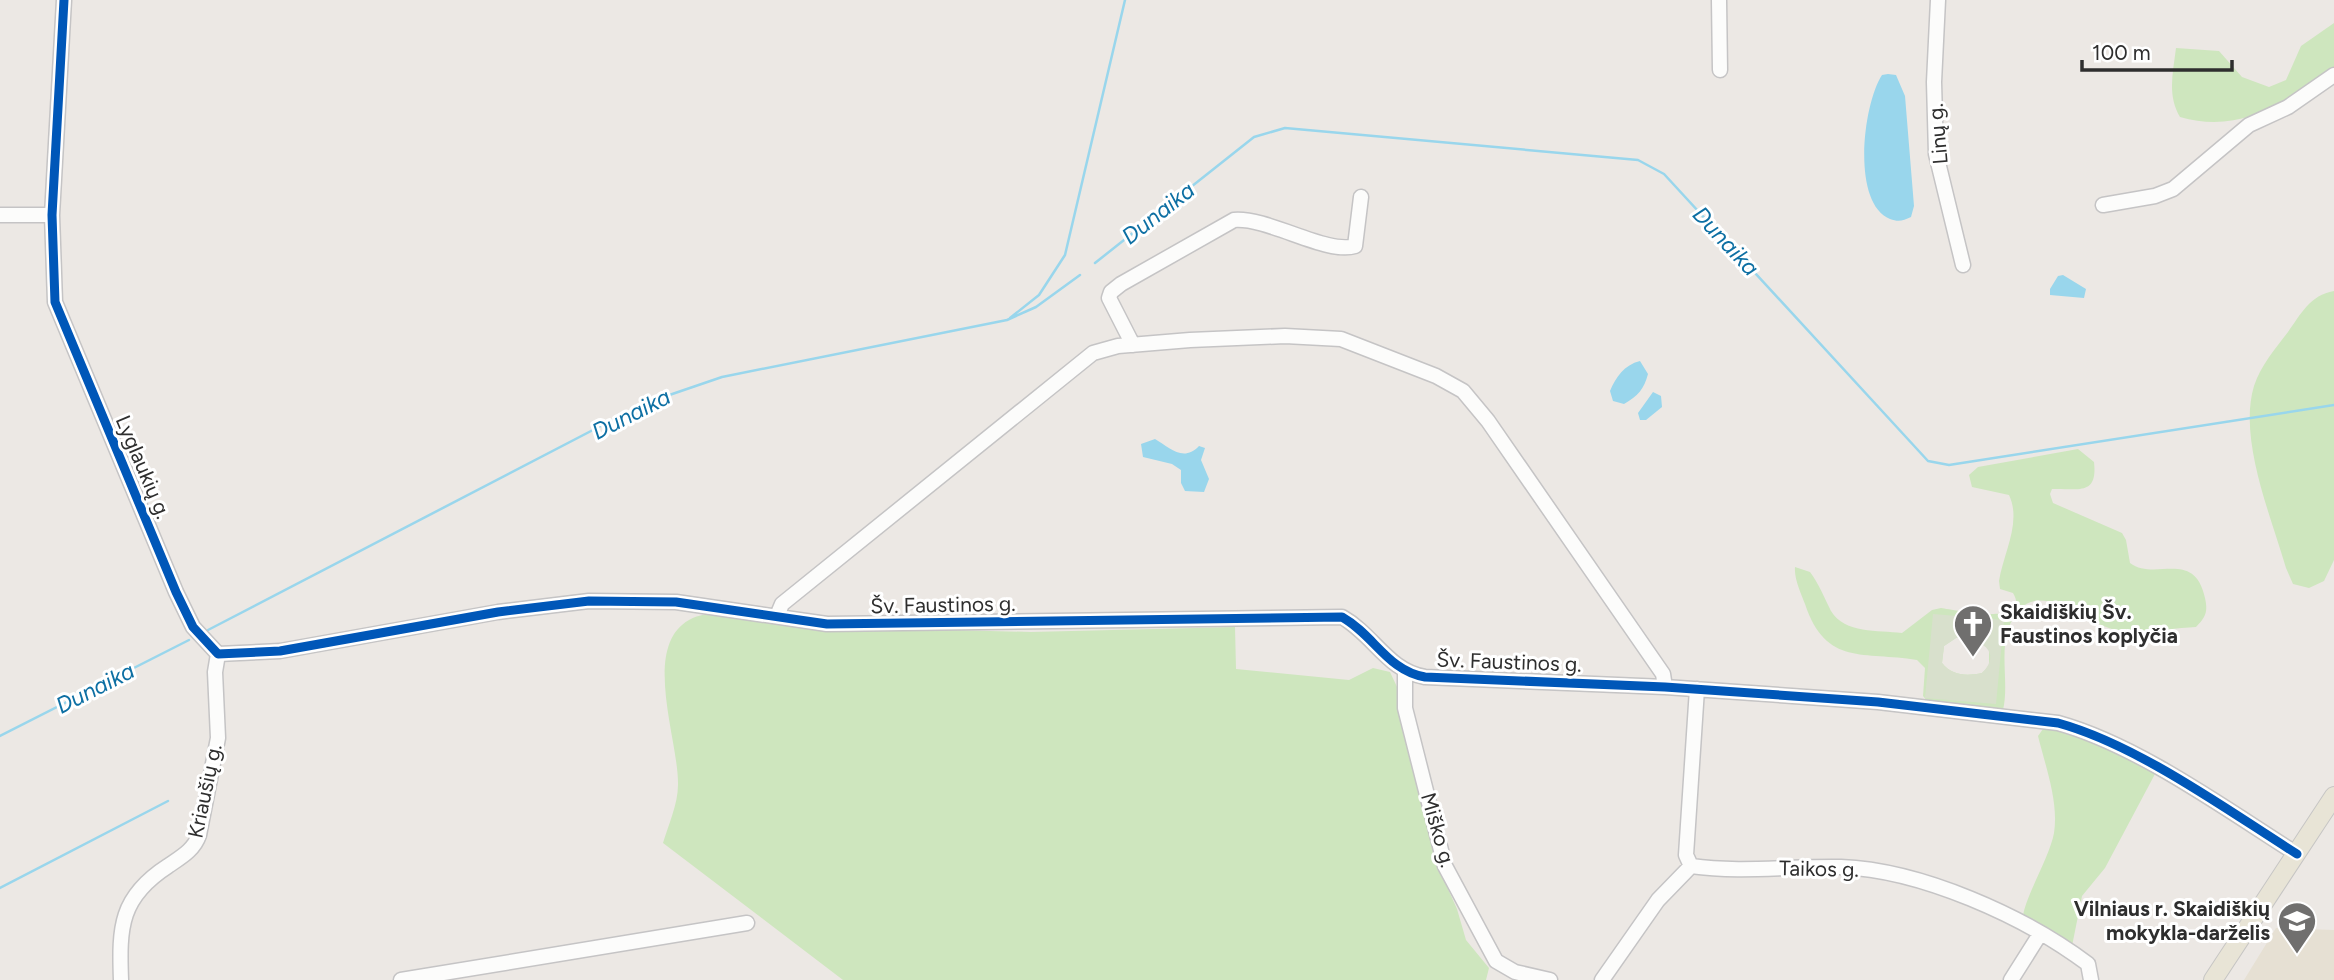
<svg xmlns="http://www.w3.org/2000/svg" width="2334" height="980" font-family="Figtree,sans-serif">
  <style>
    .education { fill: #e6e0d3 }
    .green { fill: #cee6be; fill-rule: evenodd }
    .cemetery { fill: #d8e0cc; fill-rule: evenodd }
    .water { fill: #99d6ec }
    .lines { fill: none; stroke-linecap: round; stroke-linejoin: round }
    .stream { stroke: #99d6ec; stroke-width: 2.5 }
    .minor-casing { stroke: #c5c4c5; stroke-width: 17 }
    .major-casing { stroke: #c6c5c4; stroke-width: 20 }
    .minor { stroke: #fcfcfb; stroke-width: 14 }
    .major { stroke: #e8e4d6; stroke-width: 18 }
    .cycleway-casing { stroke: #fff; stroke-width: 13 }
    .cycleway { stroke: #0057b8; stroke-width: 9 }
    .labels { text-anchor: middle; stroke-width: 6; stroke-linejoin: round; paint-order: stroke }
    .street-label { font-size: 21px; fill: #2e2e2e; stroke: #fff }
    .poi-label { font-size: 21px; font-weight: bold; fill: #2e2e2e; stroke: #fff; text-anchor: start }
    .water-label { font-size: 23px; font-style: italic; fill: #0d6fa3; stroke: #fff }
  </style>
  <rect width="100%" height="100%" fill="#ece8e4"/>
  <path class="education" d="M2276,928L2334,930V980H2244Z"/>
  <path class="green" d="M2334,23V70C2287,102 2240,135 2180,117C2167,95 2173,73 2176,48L2219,51L2242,77L2269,87L2286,80L2301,46Z
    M2334,291V560L2324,581L2309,588L2293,584L2286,568C2271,516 2238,439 2254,386C2261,365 2275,349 2288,332C2301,314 2310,295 2334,291Z
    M2078,449L2094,462C2098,497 2077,488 2052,489L2050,494L2053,503L2122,533L2126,540L2130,563C2155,582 2194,548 2205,598C2208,612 2206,617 2196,627C2171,628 2141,635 2116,630C2083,624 2029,567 2008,630C2000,655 2009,685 2003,710L1929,703L1923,696L1925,668L1917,660C1864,651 1826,667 1805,604C1801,593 1794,579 1795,567L1810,572C1819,584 1824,597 1831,611C1845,634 1878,630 1902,633L1932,610L1941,608C1954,610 2033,627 2013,593L2000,589L1999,581C2003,554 2022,522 2009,495L1972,487L1969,475L1978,467ZM1966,637L1977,639L1989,649V666L1982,673C1967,676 1952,676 1942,663L1944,646L1956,638Z
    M710,613L802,626L1031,632L1235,627L1236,669L1349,680L1373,668L1390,672L1398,689L1402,727L1436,862L1457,909L1466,940L1489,968L1486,980H843L663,843C668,826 678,804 678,785C679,741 641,647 689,620C695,616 704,615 710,613Z
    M2043,729C2084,732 2120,754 2155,774L2105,868L2082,896L2072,946L2023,920C2021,904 2050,857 2054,833C2059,802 2045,765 2038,736Z"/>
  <path class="cemetery" d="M1933,614L2004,620L1996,704L1925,698ZM1956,638C1978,637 2004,651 1982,673C1967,676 1952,676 1942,663L1944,646Z"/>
  <path class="water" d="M1888,74L1896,75L1905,96L1914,206L1911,217C1903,221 1898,222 1890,219C1851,203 1863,104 1882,75Z
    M2063,275L2086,289L2084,298L2050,295V289L2058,276Z
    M1640,361L1648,374C1644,389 1638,396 1624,404L1613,401L1610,391C1616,377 1624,365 1640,361Z
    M1653,392L1661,396L1662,407L1646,420H1640L1638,413Z
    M1155,439C1169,447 1183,463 1199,446L1205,448L1201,460L1209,479L1204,492L1185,491L1181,483V470L1172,464L1143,457L1141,444Z"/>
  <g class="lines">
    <path class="stream" d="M1095,263L1254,137L1285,128L1638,160L1664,174L1928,461L1949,465L2334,405
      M1010,318L1039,295L1065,255L1125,0
      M208,630L643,404L722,377L1007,320L1036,307L1080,275
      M0,736L189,640
      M0,888L168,801"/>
    <g class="minor-casing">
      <path id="minor" d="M64,0L52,215L55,302L176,592L193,627L218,654L280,651L498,612L589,601L676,602L827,624L1342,617C1374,635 1388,671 1425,677L1665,687L1878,702L2058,723C2138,745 2227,810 2297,854
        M1719,0L1720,70
        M1938,0L1934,82L1936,154L1963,265
        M2103,205L2155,196L2173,189L2249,125L2288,107L2334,75
        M0,215H52
        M1133,345L1109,298L1111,292L1121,284L1234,220C1268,217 1327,255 1355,246L1361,197
        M777,616L782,604L1093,353L1118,346L1190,340L1285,336L1341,339L1436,376L1463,391L1488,421L1663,674L1665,687
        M1405,674V708L1445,866L1496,961L1515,972L1550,980
        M1697,689L1686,855L1691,866C1740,873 1791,866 1841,867C1921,870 2024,916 2088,964L2091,980
        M121,980C119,927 120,897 168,866C181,857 194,850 199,835L218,738L215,672L218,654
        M401,980L747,923
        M1602,980L1658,900L1691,866
        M2011,980L2040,934"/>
    </g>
    <g class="major-casing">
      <path id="major" d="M2213,980L2334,796"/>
    </g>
    <use href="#minor" class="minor"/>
    <use href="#major" class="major"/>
    <g class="cycleway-casing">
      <path id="cycleway" d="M64,0L52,215L55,302L176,592L193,627L218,654L280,651L498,612L589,601L676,602L827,624L1342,617C1374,635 1388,671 1425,677L1665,687L1878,702L2058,723C2138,745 2227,810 2297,854"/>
    </g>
    <use href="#cycleway" class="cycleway"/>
  </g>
  <defs>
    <g id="church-pin" transform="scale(2.0125)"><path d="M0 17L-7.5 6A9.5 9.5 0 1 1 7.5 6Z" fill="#706f6e" stroke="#fff"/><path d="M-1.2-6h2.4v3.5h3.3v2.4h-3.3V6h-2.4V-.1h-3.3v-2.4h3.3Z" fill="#fff"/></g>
    <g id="school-pin" transform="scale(2.0125)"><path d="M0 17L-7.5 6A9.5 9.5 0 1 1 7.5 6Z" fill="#706f6e" stroke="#fff"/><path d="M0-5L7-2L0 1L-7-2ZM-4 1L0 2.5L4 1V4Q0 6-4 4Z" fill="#fff"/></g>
  </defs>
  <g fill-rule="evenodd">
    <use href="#church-pin" x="1973" y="624"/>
    <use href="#school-pin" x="2297" y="921"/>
  </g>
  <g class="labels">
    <g class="street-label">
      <text transform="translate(1938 134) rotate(-95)" y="7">Linų g.</text>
      <text transform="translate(143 467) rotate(67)" y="7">Lyglaukių g.</text>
      <text transform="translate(943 605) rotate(-1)" y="7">Šv. Faustinos g.</text>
      <text transform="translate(1509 662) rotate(2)" y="7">Šv. Faustinos g.</text>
      <text transform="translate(205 791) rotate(-78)" y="7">Kriaušių g.</text>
      <text transform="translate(1438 830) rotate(74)" y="7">Miško g.</text>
      <text transform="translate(1819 869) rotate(1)" y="7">Taikos g.</text>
    </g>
    <g class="poi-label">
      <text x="2000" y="619">Skaidiškių Šv.<tspan x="2000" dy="24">Faustinos koplyčia</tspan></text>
      <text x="2270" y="916" text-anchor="end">Vilniaus r. Skaidiškių<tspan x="2270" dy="24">mokykla-darželis</tspan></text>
    </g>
    <g class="water-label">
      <text transform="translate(1158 213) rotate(-38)" y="8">Dunaika</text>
      <text transform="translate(1726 241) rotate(47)" y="8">Dunaika</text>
      <text transform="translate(631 414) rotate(-27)" y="8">Dunaika</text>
      <text transform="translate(95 688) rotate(-27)" y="8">Dunaika</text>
    </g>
  </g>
  <path d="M2082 60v10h150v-10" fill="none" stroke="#2e2e2e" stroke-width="3.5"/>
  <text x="2092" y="60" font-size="21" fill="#2e2e2e" stroke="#ffffff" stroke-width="5" paint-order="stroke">100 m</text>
</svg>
